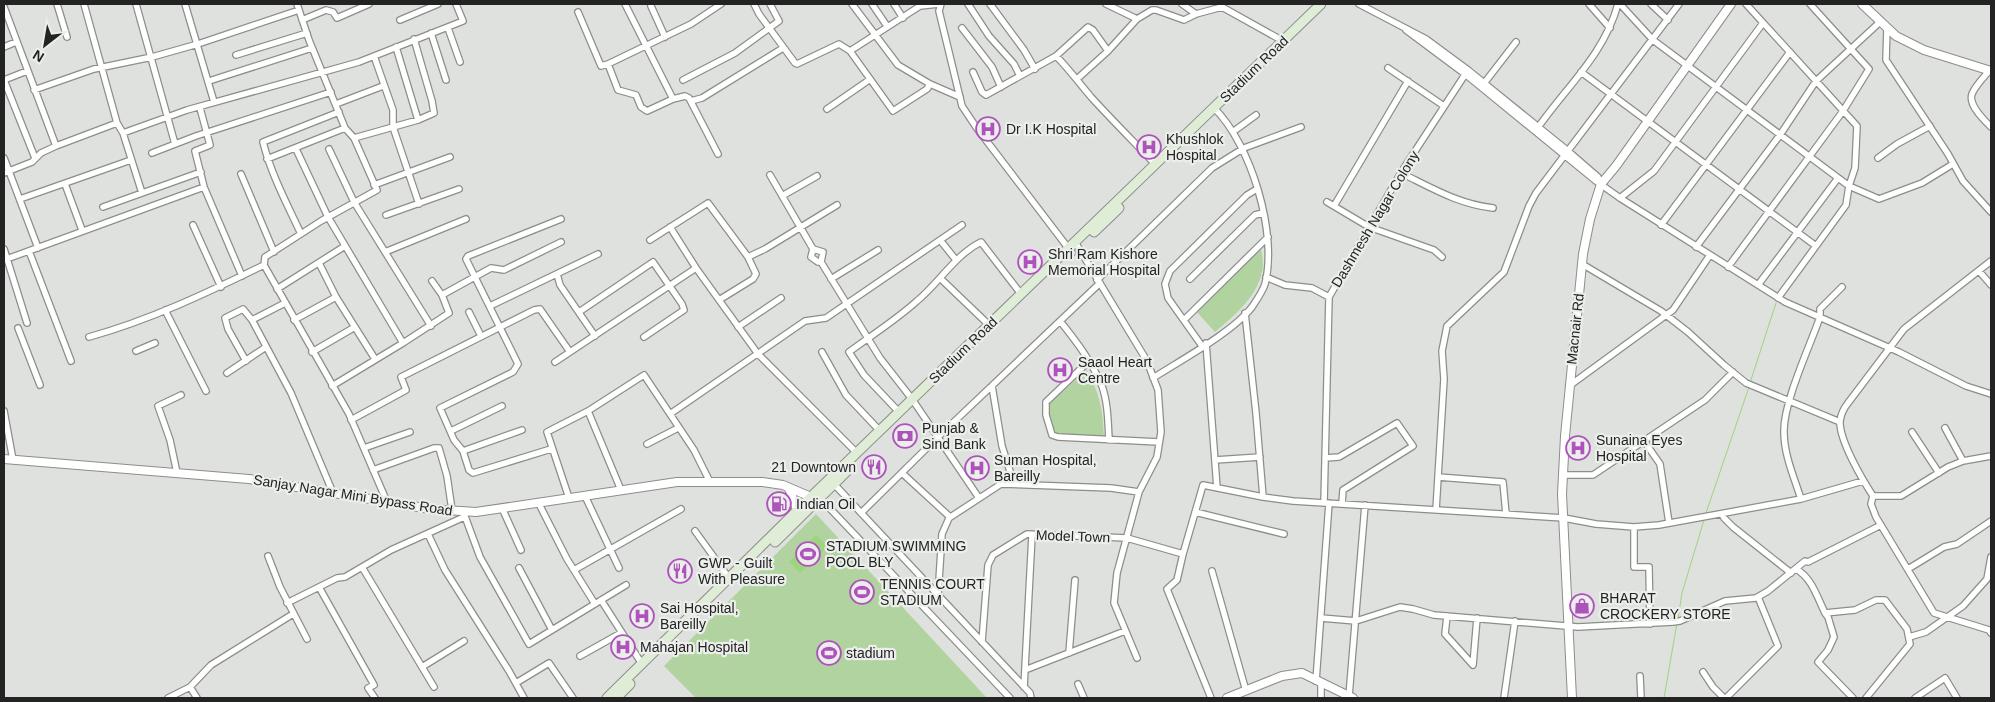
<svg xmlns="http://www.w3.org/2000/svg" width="1995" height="702" font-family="Arial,sans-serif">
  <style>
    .green { fill: #b1d39f }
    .water { fill: #9ed47e }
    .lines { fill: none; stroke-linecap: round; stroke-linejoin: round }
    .stream { stroke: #9ed47e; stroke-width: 1 }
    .minor-casing { stroke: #8c8e8a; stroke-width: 8 }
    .tertiary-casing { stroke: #8c8e8a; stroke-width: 10 }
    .secondary-casing { stroke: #8c8e8a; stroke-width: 11 }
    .minor { stroke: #fff; stroke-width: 5.5 }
    .tertiary { stroke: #fff; stroke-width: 8 }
    .secondary { stroke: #dfedd6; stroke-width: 9 }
    .labels { text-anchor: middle; stroke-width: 4.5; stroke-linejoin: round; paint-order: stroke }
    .street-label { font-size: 14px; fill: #222322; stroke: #ebeeea }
    .poi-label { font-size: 14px; fill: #222322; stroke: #ebeeea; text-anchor: start }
  </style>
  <rect width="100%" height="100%" fill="#dee1dd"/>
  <path class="green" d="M1257,249H1261C1262,254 1263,260 1263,265C1261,294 1235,315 1215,332L1196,311Z
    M1087,370C1100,395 1103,410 1104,438L1054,433L1048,405Z
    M816,514L987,698H696L664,666Z"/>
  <path class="water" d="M816,535L828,547L800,573L789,562Z"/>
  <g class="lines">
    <path class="stream" d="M1750,383L1776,303
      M1706,513L1749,387
      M1678,619L1682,593L1704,520
      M1664,698L1677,623"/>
    <g class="minor-casing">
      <path id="minor" d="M57,4L67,37
        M84,4L117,123L123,133L142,193
        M136,4L175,144
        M185,4L214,102
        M297,4L309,40L345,128L354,138L377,190L321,221L265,257L264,265L349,414L387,502
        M625,4L673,99
        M754,4L759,14L795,63L797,64L839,44L850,51L893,111L927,89L930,84
        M852,4L898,65L930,84L960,97
        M872,4L887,26
        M894,4L903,18
        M941,4L939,11L962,106L976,127L1072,253
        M968,4L989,36L1014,64L1020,76
        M990,4L1024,50L1035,69
        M1106,4L1137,19
        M1182,4L1196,14
        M1359,4L1426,39L1468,70L1568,151L1598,177L1601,184
        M1589,4L1610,28
        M1620,4L1653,40L1849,186L1846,205L1778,298
        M1651,4L1668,20
        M1746,4L1857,126L1855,168L1849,186L1879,199L1922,183L1953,164
        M651,6L665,37
        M4,7L56,146
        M578,12L601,66L608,64L691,24L721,4
        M302,20L326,10L333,12L337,18L369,4
        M400,20L438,4
        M1887,27L1886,60L1948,154L1963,181L1991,212
        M448,28L460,62
        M962,28L992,67L1001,87
        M1406,30L1465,74L1596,181L1620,198L1785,302L1899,352L1966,386L1991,394
        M431,33L446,80
        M4,47L16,42
        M396,47L418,120
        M850,51L920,6L939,4
        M236,55L307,33
        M374,56L393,110V127L419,204
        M1056,56C1069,69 1079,83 1091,97C1112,120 1134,142 1155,164
        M608,64L618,90L636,95L641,107L647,111L673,99L685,96L689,98L718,154
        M1388,68L1444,106
        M1989,71C1984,77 1975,86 1972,94C1968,105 1984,120 1991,127
        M973,72L982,92L986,95L1056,56L1088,27L1093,30L1108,51
        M1581,72L1816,246
        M1077,79L1108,51L1137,19L1152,10H1156L1184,20L1196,14L1222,7L1283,41
        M4,80L35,158
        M4,80L27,71
        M683,80L735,53L779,21L770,4
        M209,81L312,48
        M1482,86L1516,42
        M34,90L94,69L152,57L198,44L299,10
        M691,101L702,98L783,48
        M336,104L383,86
        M200,108L210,145L195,151L204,187L242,276
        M827,109L869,80
        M1537,129C1566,87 1604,55 1618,4
        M1234,131L1256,115
        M123,133L187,110L359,62L463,21L456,4
        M354,138L418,120L434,113L432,101L414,39
        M296,149L328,217L403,343L332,386
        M329,149L354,202L431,326
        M152,153L196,136L331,92
        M4,158L38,248
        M1878,158L1897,144L1930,126
        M267,159L345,128
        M4,173L32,162L41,153L56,146L117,123
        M1401,173C1432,188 1458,204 1493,208
        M241,174L274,252
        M770,175L813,249L811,257L818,262H821L880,358L912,399L979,498
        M65,184L82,230
        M374,185L450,157
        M782,196L817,176
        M1620,198L1654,171L1763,23
        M20,199L131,160
        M1327,202L1369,227L1434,250L1442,257
        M1334,206L1408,81
        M103,207L201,172
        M386,215L459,189
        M193,225L221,287
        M1661,225L1790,52
        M670,227L696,268L758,354L857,453
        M301,234C287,204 271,174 263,142L339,112
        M650,240L708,203L748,257L756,274L753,279L719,300
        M940,240L956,260
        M1075,242L1147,361L1158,390L1161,432L1157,457L1139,492L1117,573L1114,603L1137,658
        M1696,247L1780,135L1816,81L1880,22
        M4,249L27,323
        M813,249L823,252L821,262
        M29,251L71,361
        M385,252L466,219
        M748,257L765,249L837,205
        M4,260L204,187
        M1991,261L1904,329L1848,403C1844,408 1841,414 1840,421C1839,440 1862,479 1873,496H1901L1948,467L1963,461L1991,456
        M319,263L336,297L375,359
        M1582,264L1661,311L1688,332L1724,365L1746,383L1840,422
        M1728,267L1843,111L1869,69L1810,4
        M1979,271L1991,285
        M557,274L560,285L595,336
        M1266,277L1285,285L1312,288L1329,297
        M831,279L878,250
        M941,279L989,325
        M1190,279L1255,215L1263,213
        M1097,280L1212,168L1244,148L1301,127
        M1758,285L1838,178
        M277,289L345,246
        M442,295L491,268L504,270L561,242
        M490,306L598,254
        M165,310L206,391
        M469,312L481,336
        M579,312L653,262L682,304L684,310L644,337
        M1245,313L1256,413L1263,497
        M252,320L285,303
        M294,320L336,297
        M1184,320L1268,237
        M1060,321C1076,341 1092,362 1102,386C1108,403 1108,422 1109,440
        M738,327L781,298
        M18,328L40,385
        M89,337C150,320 207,293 264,265
        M403,343L449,313L442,295L432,281
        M1206,343L1217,488
        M1202,346L1168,298L1165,284L1170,271L1247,195L1257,189
        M136,351L155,343
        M312,352L355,327
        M822,352L846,395L880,431
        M246,361L228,329L225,318L243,309L252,320L291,393L333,493
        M1089,361L1046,402V415L1052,435L1058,437L1159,442
        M555,362L696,268
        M227,373L266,347
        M1153,378C1181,360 1233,332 1252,307C1256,301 1263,291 1265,284C1278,234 1251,144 1214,108
        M992,386L1002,446L1014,484
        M1569,386L1673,310L1710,255
        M4,411L13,460
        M588,411L621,490
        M899,412L864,375L849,352C872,335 896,320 917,301C939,283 955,255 981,242L1021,294
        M670,414L805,321L826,318L962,225
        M351,420L406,390L401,377L534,310L540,309L570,352
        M1945,428L1963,461
        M451,431L502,406
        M1912,432L1939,473
        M1644,441L1660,464L1669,523
        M647,444L678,428
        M364,448L410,432
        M551,449L473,473L469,470L463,451L454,440L440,408L513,372L518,364L466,259L468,256L561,219
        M463,451L522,430
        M1325,458L1339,457L1397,423L1413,446L1343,490L1342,504
        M1215,460L1260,457
        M373,470L434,448H439L447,476L452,510
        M177,473L170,440L158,406L181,395
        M902,473L950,517
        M1563,475H1593L1705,400L1733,372
        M1438,477L1503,482L1506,514
        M834,484L1030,693L1031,698
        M585,496L619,568
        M1873,496L1871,504L1876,517L1934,613L1989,630L1991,633
        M819,497L1010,698
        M569,498L547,432L588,411L644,375L694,450L710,482
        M1801,499C1794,477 1784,455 1784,432C1783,403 1810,346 1820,317V309L1842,287
        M538,502L567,559L595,604
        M1324,503L1329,297L1402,171L1468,70
        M502,508L521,550
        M1436,510L1444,379L1442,351L1447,326L1504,272L1529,206L1536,193L1679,4
        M463,511L480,557L529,644L626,585
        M1195,512L1284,534
        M861,513L938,437L1100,283
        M1722,514L1724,518L1733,527L1791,573
        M1634,527V567H1649L1650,624
        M695,531L729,578
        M428,534L445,570L509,671L524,698
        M268,556L280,587L307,639
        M362,567L434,687
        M519,568L552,630
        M1796,569C1812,578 1817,597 1825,613L1855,610L1876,600H1885L1907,629L1910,644L1866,698
        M1908,569L1944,547L1957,544L1991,521
        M574,570L681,509
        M1212,571L1246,691
        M319,587L374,685L368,688L375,698
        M938,596L942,534L949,518L1001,484L1111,488L1139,492
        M601,600L642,664
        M287,603L337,578L345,577L391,550L464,517
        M1825,613L1828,617L1834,637L1828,650L1818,662L1853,698
        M1447,616L1445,634L1473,665L1477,618
        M1321,618L1356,621L1400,607L1413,609L1434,615L1578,627L1673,622L1680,621L1725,601L1756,598L1768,591L1805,561L1808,562L1881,525
        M1909,637L1926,632L1963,606L1987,579L1991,557
        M982,642L988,565L993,555L1027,534L1127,538L1183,554
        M1069,653L1075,580
        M580,656L621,633
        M422,667L464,641
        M1025,670L1125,631
        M1703,672L1713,687L1724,698
        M1640,676L1641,698
        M1316,681L1329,503
        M516,683L549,663L573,698
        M1321,683V698
        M1078,684L1084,698
        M190,687L197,698
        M1024,687L1032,535
        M1349,696L1365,505
        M168,698L190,687L211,665L293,614
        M1211,698L1167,589L1177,580L1183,554L1203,485L1263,497L1293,501L1564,518L1596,524L1634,527L1659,525L1801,499L1863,481
        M1504,698L1515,621
        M1726,698L1778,646L1758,597
        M1915,698L1945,678L1957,698"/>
    </g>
    <g class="tertiary-casing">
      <path id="tertiary" d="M1862,4L1896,36L1924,50L1991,71
        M4,459L249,479L430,509L476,512L677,482H762L783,485L811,497L814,501
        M789,489C793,496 795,509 800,514
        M1227,698L1282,676L1302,673L1353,698
        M1572,698L1562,494L1565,436L1583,254L1590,219L1601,184L1616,166L1731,4"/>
    </g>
    <g class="secondary-casing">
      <path id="secondary" d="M1094,232L1119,208
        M775,542L846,472
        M607,698L811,497L1321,4
        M616,698L630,684"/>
    </g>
    <use href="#minor" class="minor"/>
    <use href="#tertiary" class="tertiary"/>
    <use href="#secondary" class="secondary"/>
  </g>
  <defs>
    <g id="hospital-ring" transform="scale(1.25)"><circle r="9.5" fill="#ebeeea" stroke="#ae52bc" stroke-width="1.5"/><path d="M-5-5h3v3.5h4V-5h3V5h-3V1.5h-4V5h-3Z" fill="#ae52bc"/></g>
    <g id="bank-ring" transform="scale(1.25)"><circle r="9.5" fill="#ebeeea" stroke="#ae52bc" stroke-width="1.5"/><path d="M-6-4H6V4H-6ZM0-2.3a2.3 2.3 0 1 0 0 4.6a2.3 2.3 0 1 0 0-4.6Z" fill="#ae52bc"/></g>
    <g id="restaurant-ring" transform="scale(1.25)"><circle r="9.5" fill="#ebeeea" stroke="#ae52bc" stroke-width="1.5"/><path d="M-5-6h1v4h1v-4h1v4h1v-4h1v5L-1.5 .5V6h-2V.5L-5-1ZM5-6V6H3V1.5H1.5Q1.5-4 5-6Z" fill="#ae52bc"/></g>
    <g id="fuel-ring" transform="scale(1.25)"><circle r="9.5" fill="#ebeeea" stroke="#ae52bc" stroke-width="1.5"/><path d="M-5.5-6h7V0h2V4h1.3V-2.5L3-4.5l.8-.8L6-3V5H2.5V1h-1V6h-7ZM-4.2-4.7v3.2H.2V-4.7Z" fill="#ae52bc"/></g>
    <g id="stadium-ring" transform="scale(1.25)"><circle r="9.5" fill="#ebeeea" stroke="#ae52bc" stroke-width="1.5"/><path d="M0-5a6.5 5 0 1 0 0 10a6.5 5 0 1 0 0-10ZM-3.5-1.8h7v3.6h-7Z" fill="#ae52bc"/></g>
    <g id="shop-ring" transform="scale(1.25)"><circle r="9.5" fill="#ebeeea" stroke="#ae52bc" stroke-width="1.5"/><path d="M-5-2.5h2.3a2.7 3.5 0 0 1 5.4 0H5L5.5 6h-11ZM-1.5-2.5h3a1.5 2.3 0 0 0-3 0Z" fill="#ae52bc"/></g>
  </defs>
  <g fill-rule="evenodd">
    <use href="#hospital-ring" x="988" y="129"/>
    <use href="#hospital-ring" x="1149" y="147"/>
    <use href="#hospital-ring" x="1030" y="262"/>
    <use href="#hospital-ring" x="1060" y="370"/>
    <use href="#bank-ring" x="905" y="436"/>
    <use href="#hospital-ring" x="1578" y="448"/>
    <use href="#restaurant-ring" x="874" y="467"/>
    <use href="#hospital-ring" x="977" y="468"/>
    <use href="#fuel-ring" x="779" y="504"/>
    <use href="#stadium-ring" x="808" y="554"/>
    <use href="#restaurant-ring" x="680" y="571"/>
    <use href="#stadium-ring" x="862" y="592"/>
    <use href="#shop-ring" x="1582" y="606"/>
    <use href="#hospital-ring" x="642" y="616"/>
    <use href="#hospital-ring" x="623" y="647"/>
    <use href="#stadium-ring" x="829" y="653"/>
  </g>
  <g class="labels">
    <g class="street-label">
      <text transform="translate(1254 69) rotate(-44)" y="5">Stadium Road</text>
      <text transform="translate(1375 219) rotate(-59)" y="5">Dashmesh Nagar Colony</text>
      <text transform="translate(1575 329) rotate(-84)" y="5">Macnair Rd</text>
      <text transform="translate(963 350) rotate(-44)" y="5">Stadium Road</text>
      <text transform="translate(353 495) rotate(9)" y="5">Sanjay Nagar Mini Bypass Road</text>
      <text transform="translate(1073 536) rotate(2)" y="5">Model Town</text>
    </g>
    <g class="poi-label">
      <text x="1006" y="134">Dr I.K Hospital</text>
      <text x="1166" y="144">Khushlok<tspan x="1166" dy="16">Hospital</tspan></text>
      <text x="1048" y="259">Shri Ram Kishore<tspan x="1048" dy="16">Memorial Hospital</tspan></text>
      <text x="1078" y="367">Saaol Heart<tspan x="1078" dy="16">Centre</tspan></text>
      <text x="922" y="433">Punjab &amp;<tspan x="922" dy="16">Sind Bank</tspan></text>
      <text x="1596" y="445">Sunaina Eyes<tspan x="1596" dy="16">Hospital</tspan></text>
      <text x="994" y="465">Suman Hospital,<tspan x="994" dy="16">Bareilly</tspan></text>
      <text x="856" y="472" text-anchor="end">21 Downtown</text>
      <text x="796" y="509">Indian Oil</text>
      <text x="826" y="551">STADIUM SWIMMING<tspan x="826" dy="16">POOL BLY</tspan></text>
      <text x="698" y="568">GWP - Guilt<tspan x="698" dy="16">With Pleasure</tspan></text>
      <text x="880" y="589">TENNIS COURT<tspan x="880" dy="16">STADIUM</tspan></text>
      <text x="1600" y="603">BHARAT<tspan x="1600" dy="16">CROCKERY STORE</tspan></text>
      <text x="660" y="613">Sai Hospital,<tspan x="660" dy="16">Bareilly</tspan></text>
      <text x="640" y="652">Mahajan Hospital</text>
      <text x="846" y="658">stadium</text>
    </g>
  </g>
  <rect width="1995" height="702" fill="none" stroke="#222322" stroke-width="10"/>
  <g transform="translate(45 45) rotate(211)" stroke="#ebeeea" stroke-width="4" paint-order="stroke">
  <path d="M0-4L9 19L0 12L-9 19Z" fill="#222322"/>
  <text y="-8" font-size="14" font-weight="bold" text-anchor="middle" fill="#222322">N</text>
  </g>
</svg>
